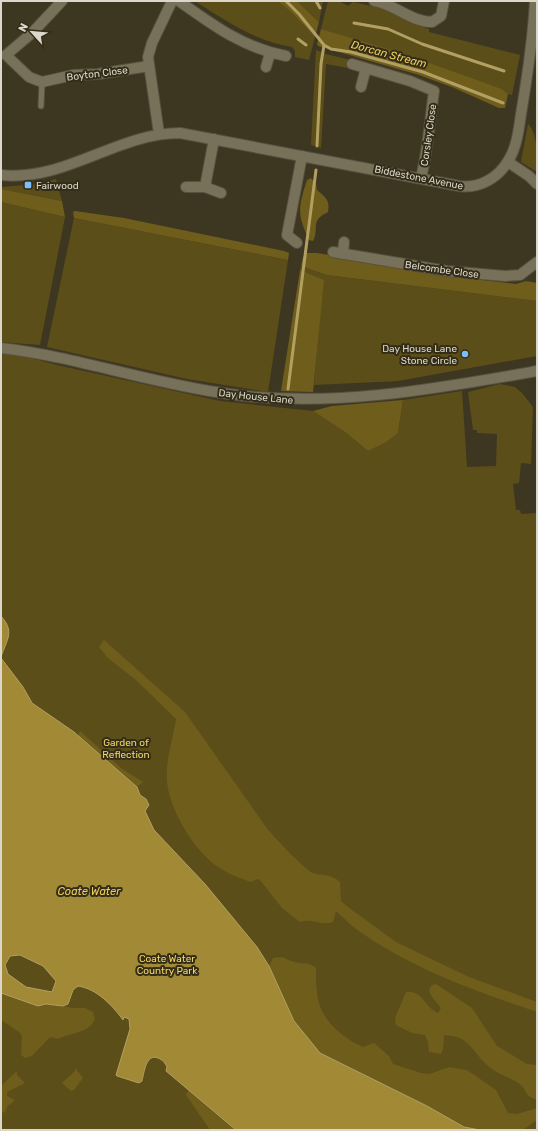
<svg xmlns="http://www.w3.org/2000/svg" width="538" height="1131" font-family="Rubik,sans-serif">
  <style>
    .green { fill: #5c4e19 }
    .forest { fill: #6f5d1c }
    .water { fill: #a18935; stroke: #b2a062; fill-rule: evenodd }
    .lines { fill: none; stroke-linecap: round; stroke-linejoin: round }
    .stream { stroke: #b2a062; stroke-width: 3 }
    .service-casing { stroke: #575240; stroke-width: 7 }
    .minor-casing { stroke: #575240; stroke-width: 12 }
    .service { stroke: #78715a; stroke-width: 5 }
    .minor { stroke: #78715a; stroke-width: 10 }
    .poi-dot { fill: #7cbef9; stroke: #332d18; stroke-width: 1.5 }
    .labels { text-anchor: middle; stroke-width: 4; stroke-linejoin: round; paint-order: stroke }
    .street-label { font-size: 10px; fill: #dbd7cb; stroke: #332d18 }
    .poi-label { font-size: 10px; fill: #dbd7cb; stroke: #332d18; text-anchor: start }
    .park-label { font-size: 10px; fill: #f6d664; stroke: #332d18 }
    .water-label { font-size: 11px; font-style: italic; fill: #efcf5d; stroke: #332d18 }
  </style>
  <rect width="100%" height="100%" fill="#3d3722"/>
  <path class="green" d="M195,1H278L292,13L315,37L309,60L295,57V51L292,47C255,41 226,21 195,1Z
    M297,1H323L319,22Z
    M328,1H339L348,6L353,2L385,9L415,24L429,29V32L520,55L512,95L508,94L502,89L321,29Z
    M316,50L326,54L350,60L348,68L326,64L321,148L311,145Z
    M528,124C538,133 537,158 537,172L521,162Z
    M56,179L62,201L1,189V187L39,184Z
    M1,202L65,217L40,345L1,342Z
    M74,218L288,260L268,392L187,379L47,347Z
    M301,266L327,275L537,301V356L398,381L314,385L323,280L300,270Z
    M1,352L12,353L57,365L220,401L313,411L345,432L368,451L398,433L403,400L462,391L467,467L496,466L497,434L477,433V430H473L468,392L500,384L515,387L522,393L533,407L531,464L521,463L519,483L513,484L516,510H520L521,514L537,513V1130H1Z"/>
  <path class="forest" d="M278,1H297L319,22L315,37L292,13Z
    M321,29L401,53L502,89L508,94L505,108H499L452,87L419,75L318,46L317,44Z
    M311,178L316,184L317,190C326,198 330,200 328,212C309,221 320,228 313,241L309,240C297,214 298,208 307,180Z
    M1,189L62,201L65,217L1,202Z
    M75,211L124,218L284,251L289,253L288,260L74,218L73,212Z
    M307,253H317L464,278L516,284L526,281L537,283V301L327,275L301,266L303,257Z
    M300,270L324,280L313,392L281,391Z
    M403,400L398,433L386,442L368,451L345,432L313,411L332,406Z
    M104,640L185,712L266,827C273,836 304,869 313,873C323,876 332,874 340,882L341,901L348,907L396,942L469,977L537,1002V1012C477,992 411,968 359,931C351,926 344,918 336,911L333,922C321,926 312,918 300,922L282,908L260,880L257,879L251,882L248,881C240,878 231,875 223,870C197,856 170,812 167,782C165,762 173,739 176,719L136,680L108,658L99,647Z
    M80,731L121,768L143,782L137,787L78,736Z
    M281,957C286,958 289,961 294,962C303,965 307,961 316,968C316,979 316,989 318,999C322,1021 344,1039 363,1047L374,1043L389,1056L393,1064L421,1073L430,1074L449,1067L467,1070L496,1090L508,1113L517,1114L537,1108V1120L523,1130H480L464,1127L427,1106L320,1053L294,1021L269,966L273,958Z
    M436,984L472,1008L497,1046L527,1064L537,1065V1100C524,1095 529,1094 522,1086C516,1080 500,1075 492,1069C472,1055 473,1036 444,1035L443,1049L441,1054L429,1052L428,1042L425,1035L412,1033L396,1025L395,1018L406,992C423,990 425,1008 438,1013L441,1008L432,997L429,990L432,985Z
    M1,993L38,1006L53,1004L72,1008H85L93,1012L95,1019C88,1034 72,1032 58,1039L50,1037L32,1056L25,1058L21,1055L22,1036L19,1032L1,1020Z
    M75,1068L83,1078L74,1090L71,1091L62,1083L75,1071Z
    M17,1071V1075L25,1083L7,1092V1096L15,1100L11,1104L8,1105L5,1113L1,1111V1086Z
    M189,1090L236,1130H210L186,1095Z"/>
  <path class="water" d="M1,616C15,632 7,639 1,657Z
    M1,658L23,687L32,703L74,732L137,787L140,795L146,799L149,805L145,811L154,830L205,884L257,947L269,966L294,1021L320,1053L427,1106L464,1127L480,1130H236L166,1071L167,1067C165,1063 163,1060 158,1058C146,1053 144,1073 142,1081L139,1083L117,1076L116,1075L130,1029L129,1019L124,1017L123,1020C112,1005 97,989 78,986L73,990L68,1004L63,1006L46,1004L38,1006L1,993ZM20,955L43,966L56,981L52,992L26,987L8,974L5,965L10,956Z"/>
  <g class="lines">
    <path class="stream" d="M286,1L299,14L324,45L331,49L351,52L423,72L503,103
      M316,1L320,8
      M354,23L388,29L422,44L504,71
      M298,39L306,45
      M317,146L321,64L324,45
      M288,389L316,170"/>
    <g class="service-casing">
      <path id="service" d="M41,106L42,82"/>
    </g>
    <g class="minor-casing">
      <path id="minor" d="M62,1L32,33L6,55L29,77L42,82L73,75L98,74L149,66
        M179,1C214,26 244,48 286,56
        M374,1C395,4 411,22 432,22L441,16L444,1
        M352,64L410,81L434,91C430,120 428,149 421,178
        M266,67L270,53
        M361,87L366,68
        M159,134L148,57L152,43L172,1
        M508,162L529,176L537,184
        M1,175C65,182 117,133 180,133L459,186C479,189 498,178 508,161C518,146 519,125 522,108C528,72 533,37 535,1
        M186,187H205L221,193
        M205,187L214,139
        M287,235L302,156
        M287,235L297,243
        M333,252L447,271L505,276L520,275L537,262
        M343,254L344,242
        M1,348C78,357 152,384 229,394C332,408 435,389 537,371"/>
    </g>
    <use href="#service" class="service"/>
    <use href="#minor" class="minor"/>
  </g>
  <g class="poi-dot">
    <rect x="24" y="181" width="8" height="8" rx="2"/>
    <circle cx="465" cy="354" r="4"/>
  </g>
  <g class="labels">
    <g class="street-label">
      <text transform="translate(97 73) rotate(-7)" y="4">Boyton Close</text>
      <text transform="translate(428 135) rotate(-82)" y="4">Corsley Close</text>
      <text transform="translate(419 177) rotate(11)" y="4">Biddestone Avenue</text>
      <text transform="translate(442 269) rotate(8)" y="4">Belcombe Close</text>
      <text transform="translate(256 396) rotate(6)" y="4">Day House Lane</text>
    </g>
    <g class="poi-label">
      <text x="36" y="189">Fairwood</text>
      <text x="457" y="352" text-anchor="end">Day House Lane<tspan x="457" dy="12">Stone Circle</tspan></text>
    </g>
    <g class="park-label">
      <text x="126" y="746">Garden of<tspan x="126" dy="12">Reflection</tspan></text>
      <text x="167" y="962">Coate Water<tspan x="167" dy="12">Country Park</tspan></text>
    </g>
    <g class="water-label">
      <text transform="translate(389 54) rotate(15)" y="4">Dorcan Stream</text>
      <text x="89" y="895">Coate Water</text>
    </g>
  </g>
  <rect width="538" height="1131" fill="none" stroke="#dbd7cb" stroke-width="4"/>
  <g transform="translate(32 32) rotate(297)" stroke="#332d18" stroke-width="3" paint-order="stroke">
  <path d="M0-3L7 15L0 10L-7 15Z" fill="#dbd7cb"/>
  <text y="-6" font-size="11" font-weight="bold" text-anchor="middle" fill="#dbd7cb">N</text>
  </g>
</svg>
